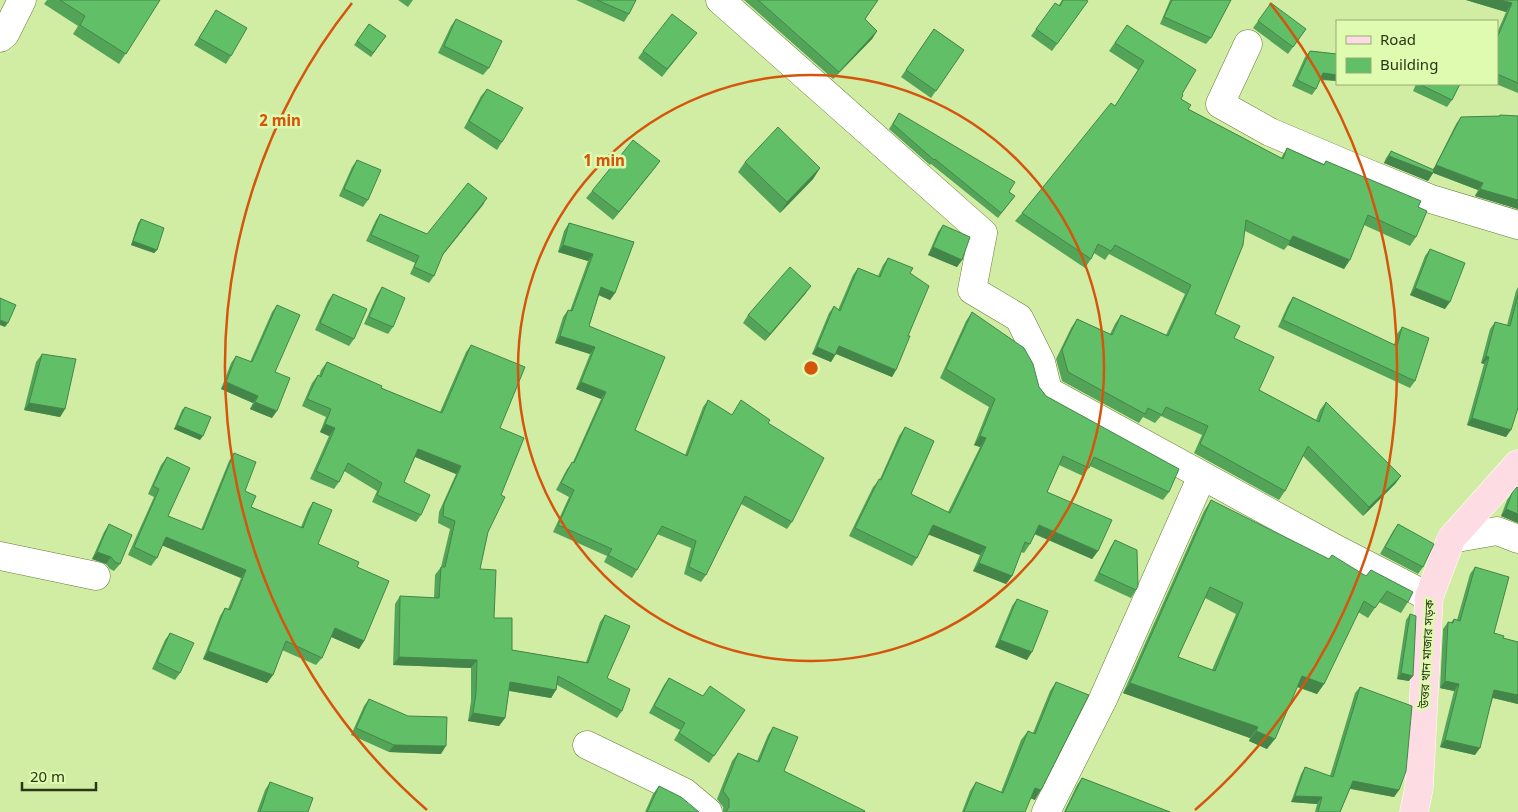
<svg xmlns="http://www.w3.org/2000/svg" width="1518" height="812" font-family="Georgia,'Noto Sans Bengali',serif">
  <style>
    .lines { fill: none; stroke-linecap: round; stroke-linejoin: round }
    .minor-casing { stroke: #657d36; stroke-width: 29 }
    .major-casing { stroke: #fff; stroke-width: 29 }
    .minor { stroke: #fff; stroke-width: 28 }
    .major { stroke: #fedce3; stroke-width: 28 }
    .wall { fill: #53a459; fill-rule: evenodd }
    .shaded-wall { fill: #448649 }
    .building { fill: #61bf68; stroke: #448649; fill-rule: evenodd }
    .ring { fill: none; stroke: #d5550d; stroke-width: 2.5 }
    .labels { text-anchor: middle; stroke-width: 5; stroke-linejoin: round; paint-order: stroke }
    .street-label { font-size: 12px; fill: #2b3517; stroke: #defbaf }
    .centre { fill: #d5550d; stroke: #defbaf; stroke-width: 2.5 }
    .ring-label { font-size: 15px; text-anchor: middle; font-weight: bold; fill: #d5550d; stroke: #defbaf; stroke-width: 5; stroke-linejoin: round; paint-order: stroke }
  </style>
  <rect width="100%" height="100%" fill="#d1eda3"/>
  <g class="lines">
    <g class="minor-casing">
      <path id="minor" d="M720,0L983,233L972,290L1019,318L1041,362L1048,391L1338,550L1429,597
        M0,38L5,34L22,0
        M1248,44L1220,104L1270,132L1362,171L1431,199L1518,225
        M1451,539L1497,531L1518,539
        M0,556L96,576
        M587,745L684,792L708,812
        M1046,812L1103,699L1202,476"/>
    </g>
    <g class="major-casing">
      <path id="major" d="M1414,812L1419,788L1429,597L1451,539L1518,464"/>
    </g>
    <use href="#minor" class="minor"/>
    <use href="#major" class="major"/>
  </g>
  <path class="wall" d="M47,0H160L119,64L73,34L78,26L44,4Z
    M398,0H413L408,7Z
    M576,0H636L629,14L624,22Z
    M744,0H878L865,19L877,31L872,39L833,79Z
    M1062,0H1086L1088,1L1052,51L1031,36L1036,29L1059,5Z
    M1170,0H1231L1211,38L1206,44L1160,24Z
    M1466,0H1518V93L1496,84H1497V33L1506,12Z
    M216,10L231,56L226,64L194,45Z
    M456,19L489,68L483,75L438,53L451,26Z
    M1258,21L1306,29L1288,54L1253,28Z
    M369,24L386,36L371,57L354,45Z
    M1127,25L1182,94L1181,99L1188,109L1281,158L1287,148L1324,164L1326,161L1418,207L1416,237L1410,246L1364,225L1344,269L1288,245L1284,250L1245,231L1215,314L1234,338L1259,390L1316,420L1320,410L1326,402L1401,476L1395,484L1363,516L1303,456L1285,491L1279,500L1194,453L1202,435L1161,416L1155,423L1143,417L1139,423L1062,381L1056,359L1071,328L1077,319L1110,334L1115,324L1121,315L1166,335L1185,294L1109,254L1105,260L1094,253L1091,259L1085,268L1015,221L1022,213L1115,106L1138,70L1109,51Z
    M934,29L964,50L931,98L901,77Z
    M697,33L662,77L638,58L643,51Z
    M1310,51L1337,54V81L1320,80L1316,89L1312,95L1292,86L1305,57Z
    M1416,84H1460L1452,100L1447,107L1413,91Z
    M487,89L502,142L497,150L464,128L481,96Z
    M899,113L1015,196L998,218L931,164L930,165L889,129Z
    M1500,115L1518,116V209L1475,196L1478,190L1433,173L1428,181L1384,163L1386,158L1391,151L1433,170L1456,124L1461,117L1499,116Z
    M357,160L368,200L363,207L339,196L352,167Z
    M660,161L613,220L586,198L592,191Z
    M745,162L820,168L813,179L780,213L738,172Z
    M487,198L442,256L434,276L429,283L410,274L415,263L366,241L376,220L380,214L427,234Z
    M141,219L157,250L154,253L131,245L138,223Z
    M569,223L634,242L615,293L610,300L599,295L589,326L635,430L685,455L703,407L708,400L731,415L768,423L792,522L787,529L741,504L706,575L701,582L684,574L691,548L657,534L637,570L632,578L604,562L607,556L553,532L569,497L556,490L567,469L573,462L601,399L576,389L590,354L555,343L563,317L568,310L570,311L588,261L558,252L564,231Z
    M943,225L962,260L957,267L928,255L938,232Z
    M1430,249L1445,309L1410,295L1425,256Z
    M888,258L910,273L908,336L896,370L892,377L836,354L831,362L812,354L829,313L834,306L838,310L853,275L858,268L878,276L883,265Z
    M382,287L393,327L388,334L364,324L377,295Z
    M1518,287V408L1506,437L1467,425L1484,364L1481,363L1490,329L1495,322L1507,325L1516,291Z
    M806,293L765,341L743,323L748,315Z
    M333,294L354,339L349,346L315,330L328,301Z
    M1293,297L1394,345L1397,334L1402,327L1415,381L1410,388L1278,327L1288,305Z
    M277,305L275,372L272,418L250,409L253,403L221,389L231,363L236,356L250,362L272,312Z
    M972,312L1039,387L1046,396L1169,492L1163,500L1090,466L1083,476L1059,465L1047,492L1098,551L1092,559L1034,534L1030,544L1024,553L1021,552L1012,576L1006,584L973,571L980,555L929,534L917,558L912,566L849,536L873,487L880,479L899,436L905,427L911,494L948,512L980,447L974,445L989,407L940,378L966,321Z
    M471,345L500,428L501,495L488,532L480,569L494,618L512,650L586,662L600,622L605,615L607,678L622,711L617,718L557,685L556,690L551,698L509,691L505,718L499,726L468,721L471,701V668L393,665L395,604L400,596L434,598L435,575L441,567L450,529L438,523L439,512L456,474L415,457L404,482L421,515L416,522L372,502L377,491L344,471L339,482L334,489L310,479L329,436L320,432L326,417L302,406L312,383L318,375L319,376L321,370L327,362L381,388L440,412L466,352Z
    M42,354L65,409L60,417L24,410L36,362Z
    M185,407L200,440L174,429L182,410Z
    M234,453L245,491L251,507L301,527L308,510L313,502L318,544L357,567L364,641L359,649L331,637L322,658L316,665L282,650L273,675L267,683L203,659L220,616L225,608L228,609L241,578L162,545L157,558L151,566L128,555L154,497L148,494L161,465L167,457L168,516L201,530L229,461Z
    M1512,493L1518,523L1501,516L1507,500Z
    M1211,500L1408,602L1401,613L1379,602L1368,618L1358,612L1324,684L1317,694L1297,687L1267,749L1249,741L1250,738L1123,693L1204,511ZM1205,598L1236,614L1212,670L1178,657Z
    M109,524L120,564L114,571L110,569L106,564L92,559L104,532Z
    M1398,524L1423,567L1418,574L1380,554L1393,531Z
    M1115,540L1136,590L1131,598L1094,581L1110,548Z
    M1475,567L1494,633L1503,638L1518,642V704L1493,698L1475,755L1440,747L1454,691L1440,688L1443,629L1448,622H1451L1454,619L1457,620L1470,574Z
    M1017,599L1027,660L995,647L1012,606Z
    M1410,614L1409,681L1397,679L1406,620Z
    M170,633L180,673L175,680L152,669L165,640Z
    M669,678L703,696L745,710L709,763L674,740L680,730L649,713L664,685Z
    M1056,682L1035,800L1030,798L1025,812H962L970,791L976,782L1001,792L1021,740L1028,731L1033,733L1050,691Z
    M1360,687L1399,790L1394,797L1350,789L1340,812H1315L1317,804L1291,802L1301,774L1305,767L1330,776L1355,693Z
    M369,699L441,754L389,752L351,735L364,706Z
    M773,727L784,771L864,812H723V807L717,799L732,761L738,753L757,761L768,735Z
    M1082,778L1170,812H1064L1077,785Z
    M270,782L308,812H257L265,790Z
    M659,786L699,812H645L653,794Z"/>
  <path class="shaded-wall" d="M1466,0H1500L1512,3L1506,12Z
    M877,31L872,39L833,79L839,72Z
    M1323,73L1337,75V81L1319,79Z
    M1362,84H1380L1379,85Z
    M1389,156L1433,173L1428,181L1384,163Z
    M660,161L655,168L613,220L619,212Z
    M1436,165L1483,183L1478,190L1431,172Z
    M820,168L813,179L780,213L787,202Z
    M1480,189L1518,200V209L1475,196Z
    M487,198L483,205L438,261L443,254Z
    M1293,236L1350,260L1344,269L1288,245Z
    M133,241L157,250L154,253L131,245Z
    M563,245L593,254L588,261L558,252Z
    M933,247L962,260L957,267L928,255Z
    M811,286L806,293L765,341L770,334Z
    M601,287L615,293L610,300L596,294Z
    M1415,288L1450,302L1445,309L1410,295Z
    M0,320L8,323L5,327L0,325Z
    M560,336L595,347L590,354L555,343Z
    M839,346L896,370L892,377L834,353Z
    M817,347L835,355L831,362L812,354Z
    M1486,356L1489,357L1484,364L1481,363Z
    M226,382L258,396L253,403L221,389Z
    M581,382L606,392L601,399L576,389Z
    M255,402L277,411L272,418L250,409Z
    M29,403L65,409L60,417L24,410Z
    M1472,418L1511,430L1506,437L1467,425Z
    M325,424L335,428L329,436L320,432Z
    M177,425L203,436L200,440L174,429Z
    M980,436L986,438L980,447L974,445Z
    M418,449L461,466L456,474L413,456Z
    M1401,476L1395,484L1363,516L1369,507Z
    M1506,509L1518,514V523L1501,516Z
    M933,525L986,547L980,555L927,534Z
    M1039,525L1098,551L1092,559L1033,533Z
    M166,537L246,570L241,578L161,545Z
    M97,552L111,557L106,564L92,559Z
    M979,563L1012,576L1006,584L973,571Z
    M335,628L364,641L359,649L329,636Z
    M1000,640L1032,652L1027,660L995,647Z
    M208,651L273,675L267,683L203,659Z
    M399,657L477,660L471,668L393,665Z
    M1401,673L1413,676L1409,681L1397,679Z
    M1302,676L1324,684L1317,694L1295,686Z
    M1445,681L1459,684L1454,691L1440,688Z
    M510,682L556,690L551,698L505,690Z
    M1130,683L1258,727L1250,738L1123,693Z
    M1494,690L1518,695V704L1489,697Z
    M473,713L505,718L499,726L468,721Z
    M1256,731L1275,739L1267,749L1249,741Z
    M1445,740L1480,748L1475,755L1440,747Z
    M394,745L446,746L441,754L389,752Z
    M1353,781L1399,790L1394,797L1348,788Z
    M1035,788L1041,790L1035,800L1028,797Z
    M1295,796L1322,797L1317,804L1291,802Z"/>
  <path class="building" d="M60,0H160L126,54L80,25L85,16Z
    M597,0H636L629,14Z
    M758,0H878L865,19L877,31L839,72Z
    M1063,0H1086L1088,1L1057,44L1036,29L1055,3L1060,6Z
    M1172,0H1231L1211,38L1164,17Z
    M1500,0H1518V83L1497,74V38L1512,3Z
    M1271,3L1306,29L1293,47L1258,21Z
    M216,10L247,28L231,56L199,38Z
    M672,14L697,33L667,69L643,51Z
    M456,19L502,41L489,68L444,46Z
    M369,24L386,36L373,53L357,41Z
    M1127,25L1196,70L1182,94L1183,95L1181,99L1191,105L1188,109L1283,159L1287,148L1324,165L1326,161L1421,201L1418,207L1427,211L1416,237L1368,215L1350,260L1293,236L1290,241L1246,220L1243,245L1215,314L1240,326L1234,338L1274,357L1259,390L1319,422L1326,402L1401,476L1369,507L1308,446L1285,491L1200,444L1208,426L1166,407L1162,415L1148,408L1145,414L1068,372L1062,350L1077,319L1112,335L1121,315L1168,336L1191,285L1115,245L1111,251L1098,244L1091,259L1022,213L1111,103L1115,106L1144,61L1115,43Z
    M934,29L964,50L936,91L906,70Z
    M1310,51L1337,54V75L1323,73L1316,89L1297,80Z
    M1419,84H1460L1452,100Z
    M487,89L523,108L502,142L469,121Z
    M899,113L1015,182L1009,192L1015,196L1001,213L935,159L934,160L893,124Z
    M1500,115L1518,116V200L1480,189L1483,183L1436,165L1461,117L1500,116Z
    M778,127L820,168L787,202L745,162Z
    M633,140L660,161L619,212L592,191Z
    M1391,151L1434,170L1433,173L1389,156Z
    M357,160L381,170L368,200L344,189Z
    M468,183L487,198L443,254L434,276L414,267L419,256L371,235L380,214L427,234Z
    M141,219L164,228L157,250L133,241Z
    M569,223L634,242L615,293L601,287L589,326L665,357L635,430L687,456L708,400L732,415L741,400L770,420L768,423L824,458L792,522L745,496L706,575L689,567L696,541L662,526L637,570L608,555L612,549L558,525L574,490L561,483L572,462L574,463L606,392L581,382L595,347L560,336L568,310L572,311L593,254L563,245Z
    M943,225L970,237L962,260L933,247Z
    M1430,249L1465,263L1450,302L1415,288Z
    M888,258L913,268L910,273L929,286L908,336H910L896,370L839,346L835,355L817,347L834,306L840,311L858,268L880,277Z
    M790,267L811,286L770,334L748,315Z
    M382,287L405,298L393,327L369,317Z
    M333,294L367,309L354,339L320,323Z
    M1518,295V408L1511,430L1472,418L1489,357L1486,356L1495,322L1510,326Z
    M1293,297L1397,346L1402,327L1429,338L1415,381L1283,320Z
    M0,298L16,305L8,323L0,320Z
    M277,305L300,315L275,372L290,378L277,411L255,402L258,396L226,382L236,356L252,362Z
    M972,312L1024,348L1033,364L1039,387L1046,396L1179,469L1169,492L1094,457L1089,468L1063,456L1047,492L1112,520L1098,551L1039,525L1030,544L1025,542L1012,576L979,563L986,547L933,525L917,558L855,528L879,479L881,480L905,427L934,441L911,494L950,513L986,438L980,436L995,399L946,369Z
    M471,345L525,367L500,428L524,438L501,495L505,497L488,532L480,569L496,570L494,618H512V650L588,663L605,615L630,626L607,678L630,689L622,711L558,676L556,690L510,682L505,718L473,713L476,693L477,660L399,657L400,596L439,598L441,567H445L455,521L443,516L444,504L461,466L418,449L404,482L430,495L421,515L377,495L382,483L348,463L339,482L316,471L335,428L325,424L331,409L307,399L318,375L321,377L327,362L382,386L381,388L442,413Z
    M42,354L76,359L65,409L29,403Z
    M185,407L211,417L203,436L177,425Z
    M234,453L256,462L245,491L256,496L251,507L303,528L313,502L332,510L318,544L359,562L357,567L389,581L364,641L335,628L322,658L286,641L273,675L208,651L225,608L230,610L246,570L166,537L157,558L134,547L159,489L153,486L167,457L190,468L168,516L203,530Z
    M1517,487L1518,488V514L1506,509L1512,493Z
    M1211,500L1329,559L1332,555L1366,576L1371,570L1413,592L1408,602L1387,591L1375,608L1364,601L1324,684L1302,676L1275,739L1256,731L1258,727L1130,683ZM1210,587L1243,603L1215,671L1178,657Z
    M109,524L132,535L120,564L115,562L111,557L97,552Z
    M1398,524L1434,544L1423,567L1385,547Z
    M1115,540L1137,550L1138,586L1136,590L1099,573Z
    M1475,567L1509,577L1494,633L1504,636L1503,638L1518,642V695L1494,690L1480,748L1445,740L1459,684L1445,681L1448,622L1453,623L1454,619L1460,621Z
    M1017,599L1048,611L1032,652L1000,640Z
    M1410,614L1416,616L1413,676L1401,673Z
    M170,633L194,643L180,673L157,662Z
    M669,678L703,696L710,686L745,710L714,756L679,733L685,723L654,706Z
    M1056,682L1089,695L1041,790L1035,788L1025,812H964L976,782L1003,793L1028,731L1035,734Z
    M1360,687L1412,706L1406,771L1399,790L1353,781L1340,812H1318L1322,797L1295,796L1305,767L1333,777Z
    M369,699L408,716L447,717L446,746L394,745L356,728Z
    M773,727L798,737L784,771L865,811L864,812H726L729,807V799L723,791L738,753L759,762Z
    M1082,778L1170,812H1065Z
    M270,782L313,798L308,812H260Z
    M659,786L681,797L699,812H647Z"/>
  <g class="ring">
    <circle cx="811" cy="368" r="293"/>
    <path d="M427 810A586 586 0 0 1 352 3M1270 3A586 586 0 0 1 1195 810"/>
  </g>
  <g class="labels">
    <g class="street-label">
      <text transform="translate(1427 654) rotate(-87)" y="4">উত্তর খান মাজার সড়ক</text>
    </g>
  </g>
  <circle cx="811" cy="368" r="8" class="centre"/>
  <g class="ring-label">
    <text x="280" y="126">2 min</text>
    <text x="604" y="166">1 min</text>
  </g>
  <rect x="1336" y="20" width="162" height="65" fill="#defbaf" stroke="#96ac72"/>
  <rect x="1346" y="36" width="25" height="8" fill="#fedce3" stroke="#96ac72"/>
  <text x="1380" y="45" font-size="15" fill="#2b3517">Road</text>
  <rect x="1346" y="58" width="25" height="15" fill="#61bf68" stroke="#96ac72"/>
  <text x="1380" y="70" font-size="15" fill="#2b3517">Building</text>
  <path d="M22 782v8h74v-8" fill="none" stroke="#2b3517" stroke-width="2.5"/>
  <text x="30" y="782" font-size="15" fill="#2b3517" stroke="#defbaf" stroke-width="4" paint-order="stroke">20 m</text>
</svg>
